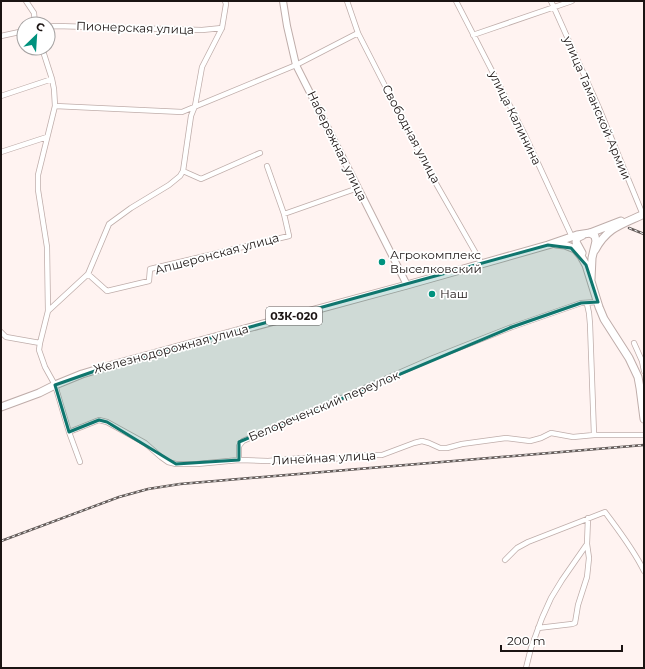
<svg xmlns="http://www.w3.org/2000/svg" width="645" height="669" font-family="Montserrat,sans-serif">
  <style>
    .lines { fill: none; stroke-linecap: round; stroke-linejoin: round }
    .minor-casing { stroke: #bfadaa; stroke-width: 6 }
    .tertiary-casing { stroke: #bfadaa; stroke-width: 8 }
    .secondary-casing { stroke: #bfadaa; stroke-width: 9 }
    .primary-casing { stroke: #bfadaa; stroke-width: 9 }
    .minor { stroke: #fff; stroke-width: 4.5 }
    .tertiary { stroke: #fff; stroke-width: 6 }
    .secondary { stroke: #fff; stroke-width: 7 }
    .primary { stroke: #fff; stroke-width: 7 }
    .rail-casing { stroke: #645c5a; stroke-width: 2.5 }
    .rail { stroke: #fff; stroke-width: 1; stroke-dasharray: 3; stroke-linecap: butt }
    .marked { fill: #0f766e; fill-opacity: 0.2; stroke: #0f766e; stroke-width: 3; stroke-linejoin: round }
    .poi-dot { fill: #00927e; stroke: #fff; stroke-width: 1.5 }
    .labels { text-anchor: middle; stroke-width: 3.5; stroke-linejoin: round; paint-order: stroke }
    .shield { fill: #fff; stroke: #5f5a5a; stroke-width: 1 }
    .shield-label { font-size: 11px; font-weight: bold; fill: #1b1413 }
    .street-label { font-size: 12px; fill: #1b1413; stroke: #fff }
    .poi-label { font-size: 12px; fill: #1b1413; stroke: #fff; text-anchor: start }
  </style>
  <rect width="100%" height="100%" fill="#fff3f1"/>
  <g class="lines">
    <g class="minor-casing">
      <path id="minor" d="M26,1L34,13L35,24
        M347,1L358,33L426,166L482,264
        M456,1L524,133L572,237
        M551,1L599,108L643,215
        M48,27L55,26L202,30L222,28
        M473,35L572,1
        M1,36L24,31
        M42,48L52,79L54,89L55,106L38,175V190L47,247L48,311L40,343L39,350L45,367L55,385L69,432L80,462
        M1,96L52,79
        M55,106L182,112L296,65L358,33
        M1,152L47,137
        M183,171L201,179L260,153
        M284,214L358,188
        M88,274L107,291L149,281L150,269L289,236L284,214L267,166
        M587,304L589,313L590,324L594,435
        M48,311L88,274L109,224L131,208L169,185L180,176L183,171L191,116L195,106L202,67L222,28L226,4L225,1
        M1,332L6,337L40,343
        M634,343L642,361L644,371
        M69,432L99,420L107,422L145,443L161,457L168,462L176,464H197L239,460L268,461L301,458L317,460L345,458L360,455H382L414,443L422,441L429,443L440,448H447L462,444L506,438L530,441L541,438L551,433L573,437L594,435H644
        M239,460V446L243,441L433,358L512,327L581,303L598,302
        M505,560L517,548L528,542L605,512C619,531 634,550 644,571
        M538,628L572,624L575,623L578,605L587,577L589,558L587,544
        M526,668L531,648L542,618L551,598L562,580L587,544L588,518"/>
    </g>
    <g class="tertiary-casing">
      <path id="tertiary" d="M283,1L287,26L296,65L407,285"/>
    </g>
    <g class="secondary-casing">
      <path id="secondary" d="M590,233L621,221
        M595,250C607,228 620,225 642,215"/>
    </g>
    <g class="primary-casing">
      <path id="primary" d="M556,244L565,245L575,249L581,256L586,265L599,307L604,319L629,358L638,377L640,388L644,419
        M582,253L576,242L577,238L583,235
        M1,407L39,393L55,385L82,374L112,365L407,285L548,245L577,235L590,233L595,236L596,241L592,258L591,279"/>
    </g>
    <use href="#minor" class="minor"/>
    <use href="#tertiary" class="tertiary"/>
    <use href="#secondary" class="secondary"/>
    <use href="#primary" class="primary"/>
    <g class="rail-casing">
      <path id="rail" d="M629,228L644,234
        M1,541L119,497L148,489L180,484L644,445"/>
    </g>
    <use href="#rail" class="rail"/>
  </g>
  <path class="marked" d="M548,245L571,248L586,265L598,302L581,303L512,327L239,442V460L176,464L107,422L99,420L69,432L55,385L112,365Z"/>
  <g class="poi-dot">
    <circle cx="382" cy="262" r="4"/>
    <circle cx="432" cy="294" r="4"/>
  </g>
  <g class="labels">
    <rect class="shield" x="266" y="307" width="56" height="18" rx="3"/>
    <g class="shield-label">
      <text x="294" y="320">03К-020</text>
    </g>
    <g class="street-label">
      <text transform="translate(135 28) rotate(2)" y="4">Пионерская улица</text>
      <text transform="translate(597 108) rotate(67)" y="4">улица Таманской Армии</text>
      <text transform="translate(515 118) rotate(64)" y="4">улица Калинина</text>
      <text transform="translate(411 134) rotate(62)" y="4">Свободная улица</text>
      <text transform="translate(337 146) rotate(64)" y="4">Набережная улица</text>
      <text transform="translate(217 254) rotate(-15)" y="4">Апшеронская улица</text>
      <text transform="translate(171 349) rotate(-15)" y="4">Железнодорожная улица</text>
      <text transform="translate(324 406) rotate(-23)" y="4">Белореченский переулок</text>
      <text transform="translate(324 458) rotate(-3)" y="4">Линейная улица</text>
    </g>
    <g class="poi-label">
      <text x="390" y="259">Агрокомплекс<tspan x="390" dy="14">Выселковский</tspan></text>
      <text x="440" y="298">Наш</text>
    </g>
  </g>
  <rect width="645" height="669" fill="none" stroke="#1b1413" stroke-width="4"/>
  <g transform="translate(36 36) rotate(25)"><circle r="19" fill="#ffffff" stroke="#a4a1a1"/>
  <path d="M0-3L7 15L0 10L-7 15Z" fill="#00927e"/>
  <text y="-6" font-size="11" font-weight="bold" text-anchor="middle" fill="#1b1413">С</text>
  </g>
  <path d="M501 645v6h121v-6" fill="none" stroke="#1b1413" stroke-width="2"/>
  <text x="507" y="645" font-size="12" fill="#1b1413" stroke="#ffffff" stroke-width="3" paint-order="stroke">200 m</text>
</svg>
